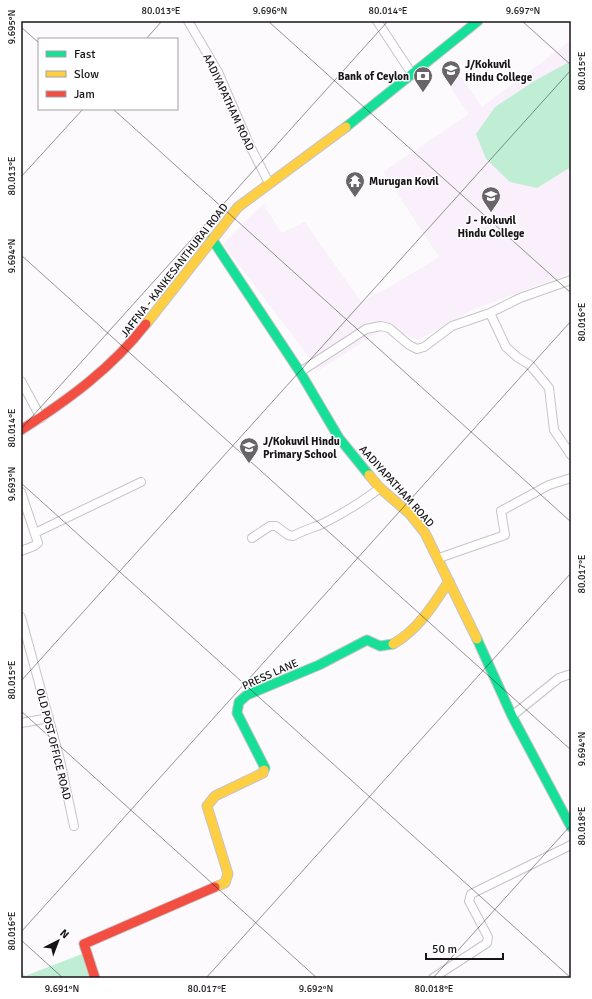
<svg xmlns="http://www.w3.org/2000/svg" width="592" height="999" font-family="Signika,sans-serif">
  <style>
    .built { fill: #faf0fb }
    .green { fill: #bfeed5 }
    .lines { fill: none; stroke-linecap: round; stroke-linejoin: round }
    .street-casing { stroke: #c6c4c7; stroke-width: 10 }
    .fast-casing { stroke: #c6c4c7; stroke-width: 11 }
    .slow-casing { stroke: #c6c4c7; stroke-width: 11 }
    .jam-casing { stroke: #c6c4c7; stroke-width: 11 }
    .street { stroke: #fffeff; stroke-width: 8 }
    .fast { stroke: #16e098; stroke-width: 9 }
    .slow { stroke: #ffcf43; stroke-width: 9 }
    .jam { stroke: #f24e42; stroke-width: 9 }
    .ticks { fill: none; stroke: #181418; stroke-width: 1; stroke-opacity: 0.45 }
    .labels { text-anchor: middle; stroke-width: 3; stroke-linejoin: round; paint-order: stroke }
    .poi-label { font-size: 11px; font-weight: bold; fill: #181418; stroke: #fff; text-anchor: start }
    .street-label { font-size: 11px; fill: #181418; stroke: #fff }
    .neatline { fill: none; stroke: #181418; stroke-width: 1.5 }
    .ticks-label { font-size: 10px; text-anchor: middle; fill: #181418 }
  </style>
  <rect width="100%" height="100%" fill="#fcfafd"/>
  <path class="built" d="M571,40V273L474,309L418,340L387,327L319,370L223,244L263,204L282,233L305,222L361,302L398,282L439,257L383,172L469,114L441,74L452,65L482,107Z"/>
  <path class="green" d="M571,61V167L537,188L510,182L486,159L476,134L495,107L536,80Z
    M87,952L93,978H21V970L25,976Z"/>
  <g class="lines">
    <g class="street-casing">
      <path id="street" d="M188,21L218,72L250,146L269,183
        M377,21L412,74
        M490,313L506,347L517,357L530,365L549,388L554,430L571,455
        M300,372L366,329L381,326L389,328L409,345L417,349L424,347L452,326L490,313L520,298L571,280
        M21,381L41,418
        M21,492L38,543L34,546L21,551
        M35,533L141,482
        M252,538L270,526H276L288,535L293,536C302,531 312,528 322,524C342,514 362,502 380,488
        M439,558L505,535L501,511L549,485L571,478
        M21,617L60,760L74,826
        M512,716L559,678L571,674
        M21,723L49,718
        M433,978L487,943L488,937L469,901L471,894L571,845"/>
    </g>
    <g class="fast-casing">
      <path id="fast" d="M346,127L478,21
        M212,239L300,372L339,438L369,475
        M477,639L512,716L571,827
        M264,770L265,768L237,713L239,702L247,695L319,665L367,640L380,646L393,644"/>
    </g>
    <g class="slow-casing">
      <path id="slow" d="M146,324L238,207L346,127
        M369,475L380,488L410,514L425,533L477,639
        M393,644C418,630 434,604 449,581
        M215,887L225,883L228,874L207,806L215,796L263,773L264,770"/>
    </g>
    <g class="jam-casing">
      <path id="jam" d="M21,430C68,400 112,368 146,324
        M95,978L84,944L215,887"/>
    </g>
    <use href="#street" class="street"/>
    <use href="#fast" class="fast"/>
    <use href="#slow" class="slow"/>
    <use href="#jam" class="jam"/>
  </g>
  <path class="ticks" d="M268,21L571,293M522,21L571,65M21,27L39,43M146,39L162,21M113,109L571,522M21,177L83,109M21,255L571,750M21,429L388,21M21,483L571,978M21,681L571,70M21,711L317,978M21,932L571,321M21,940L63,978M206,978L571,573M433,978L571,825"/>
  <defs>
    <g id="school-pin" transform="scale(1)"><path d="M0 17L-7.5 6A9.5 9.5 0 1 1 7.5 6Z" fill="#686468" stroke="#fff"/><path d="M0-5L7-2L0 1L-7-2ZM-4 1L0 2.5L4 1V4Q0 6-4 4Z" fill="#fff"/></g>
    <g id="bank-pin" transform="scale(1)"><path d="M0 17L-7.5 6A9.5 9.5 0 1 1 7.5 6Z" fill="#686468" stroke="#fff"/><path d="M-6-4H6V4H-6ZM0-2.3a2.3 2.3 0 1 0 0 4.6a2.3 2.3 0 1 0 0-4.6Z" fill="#fff"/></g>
    <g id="temple-pin" transform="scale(1)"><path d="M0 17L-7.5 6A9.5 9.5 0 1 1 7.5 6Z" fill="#686468" stroke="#fff"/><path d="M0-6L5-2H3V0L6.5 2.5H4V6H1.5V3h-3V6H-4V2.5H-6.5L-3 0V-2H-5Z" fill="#fff"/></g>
  </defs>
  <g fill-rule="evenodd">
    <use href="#school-pin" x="451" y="70"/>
    <use href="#bank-pin" x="423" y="76"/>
    <use href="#temple-pin" x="355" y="181"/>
    <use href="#school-pin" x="491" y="196"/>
    <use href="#school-pin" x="249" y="447"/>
  </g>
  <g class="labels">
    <g class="poi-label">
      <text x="465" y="68">J/Kokuvil<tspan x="465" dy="13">Hindu College</tspan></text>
      <text x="409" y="80" text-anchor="end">Bank of Ceylon</text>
      <text x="369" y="185">Murugan Kovil</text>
      <text x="491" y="224" text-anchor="middle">J - Kokuvil<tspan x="491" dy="13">Hindu College</tspan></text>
      <text x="263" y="445">J/Kokuvil Hindu<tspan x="263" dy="13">Primary School</tspan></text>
    </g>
    <g class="street-label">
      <text transform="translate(229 102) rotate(65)" y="4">AADIYAPATHAM ROAD</text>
      <text transform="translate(174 270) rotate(-52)" y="4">JAFFNA - KANKESANTHURAI ROAD</text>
      <text transform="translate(397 486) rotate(48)" y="4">AADIYAPATHAM ROAD</text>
      <text transform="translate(270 674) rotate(-24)" y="4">PRESS LANE</text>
      <text transform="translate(54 744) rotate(76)" y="4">OLD POST OFFICE ROAD</text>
    </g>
  </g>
  <rect width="592" height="999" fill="none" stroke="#ffffff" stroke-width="44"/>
  <rect x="38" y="38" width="140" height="72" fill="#ffffff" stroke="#a3a1a3"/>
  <rect x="46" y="51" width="20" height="6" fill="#16e098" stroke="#a3a1a3"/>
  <text x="74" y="58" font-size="12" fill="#181418">Fast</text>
  <rect x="46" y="71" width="20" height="6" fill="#ffcf43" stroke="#a3a1a3"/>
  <text x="74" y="78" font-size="12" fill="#181418">Slow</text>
  <rect x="46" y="91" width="20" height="6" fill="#f24e42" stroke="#a3a1a3"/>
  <text x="74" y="98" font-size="12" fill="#181418">Jam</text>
  <g transform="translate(58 941) rotate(42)" stroke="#ffffff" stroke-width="3" paint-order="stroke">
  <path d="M0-3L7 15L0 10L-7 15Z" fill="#181418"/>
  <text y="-6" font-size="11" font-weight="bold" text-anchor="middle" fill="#181418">N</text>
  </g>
  <path d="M426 953v6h77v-6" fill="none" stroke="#181418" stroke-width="2"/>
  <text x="432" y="953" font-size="12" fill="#181418" stroke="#ffffff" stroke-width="3" paint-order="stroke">50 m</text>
  <rect x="22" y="22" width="548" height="955" class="neatline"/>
  <g class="ticks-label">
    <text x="161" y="14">80.013°E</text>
    <text x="270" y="14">9.696°N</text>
    <text x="388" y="14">80.014°E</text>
    <text x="523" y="14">9.697°N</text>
    <text transform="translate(11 27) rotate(-90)" y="4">9.695°N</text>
    <text transform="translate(581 71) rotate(-90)" y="4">80.015°E</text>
    <text transform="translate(11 176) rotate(-90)" y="4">80.013°E</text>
    <text transform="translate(11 256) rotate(-90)" y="4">9.694°N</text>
    <text transform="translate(581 322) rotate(-90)" y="4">80.016°E</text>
    <text transform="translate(11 428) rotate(-90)" y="4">80.014°E</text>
    <text transform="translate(11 484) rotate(-90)" y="4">9.693°N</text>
    <text transform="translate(581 574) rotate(-90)" y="4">80.017°E</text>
    <text transform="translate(11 680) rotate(-90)" y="4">80.015°E</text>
    <text transform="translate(581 749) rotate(-90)" y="4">9.694°N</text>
    <text transform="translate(581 826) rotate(-90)" y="4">80.018°E</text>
    <text transform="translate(11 931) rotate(-90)" y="4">80.016°E</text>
    <text x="62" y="992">9.691°N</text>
    <text x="207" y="992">80.017°E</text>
    <text x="316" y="992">9.692°N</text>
    <text x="434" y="992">80.018°E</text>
  </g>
</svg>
